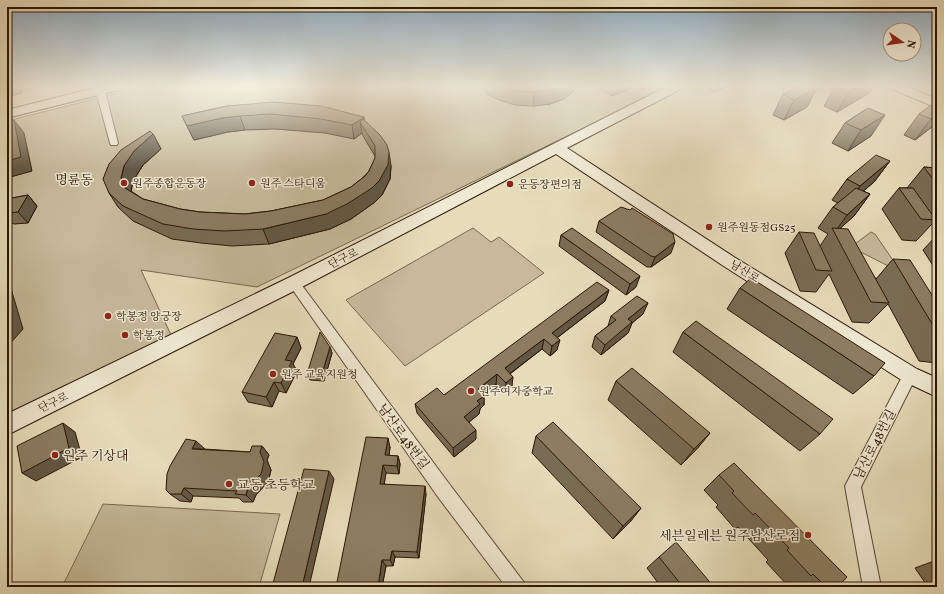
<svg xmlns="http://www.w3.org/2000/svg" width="944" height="594" font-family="Vollkorn,'Noto Serif KR',serif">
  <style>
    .green { fill: #c6ba9b; stroke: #78684f }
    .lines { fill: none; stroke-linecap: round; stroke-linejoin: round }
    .street-casing { stroke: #5a4831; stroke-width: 2 }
    .secondary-casing { stroke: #2b1603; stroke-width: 2 }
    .street { fill: #efe8d2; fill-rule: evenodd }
    .secondary { fill: #efe8d2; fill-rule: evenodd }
    .wall { fill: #786c54; stroke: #2b1603 }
    .shaded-wall { fill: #625845; stroke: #2b1603 }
    .building { fill: #8c7d62; stroke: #2b1603 }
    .poi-dot { fill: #8f2418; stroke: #efe8d2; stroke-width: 1.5 }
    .labels { text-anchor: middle; stroke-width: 3; stroke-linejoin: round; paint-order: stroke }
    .poi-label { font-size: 11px; fill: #2b1603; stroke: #efe8d2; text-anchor: start }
    .street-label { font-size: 11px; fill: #2b1603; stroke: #efe8d2 }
    .quarter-label { font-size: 13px; fill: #2b1603; stroke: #efe8d2 }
    .near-street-label { font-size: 13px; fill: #2b1603; stroke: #efe8d2 }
    .near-poi-label { font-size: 13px; fill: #2b1603; stroke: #efe8d2; text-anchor: start }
  </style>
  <rect width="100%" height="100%" fill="#e6dcba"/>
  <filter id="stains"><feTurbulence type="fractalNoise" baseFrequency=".005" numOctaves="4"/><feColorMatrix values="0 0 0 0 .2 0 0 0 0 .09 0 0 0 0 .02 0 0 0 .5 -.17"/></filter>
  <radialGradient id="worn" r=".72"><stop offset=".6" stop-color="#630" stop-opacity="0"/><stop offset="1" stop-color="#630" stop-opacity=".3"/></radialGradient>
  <path class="green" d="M146,86H670L257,287L141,270L171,335L7,415V121Z
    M473,228L491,242L499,237L544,273L405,366L346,300Z
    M871,232L875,234L899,269L898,271L851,247Z
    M103,504L280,514L259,587H62Z"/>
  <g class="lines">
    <g class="street-casing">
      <path id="street" d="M98,89H104L105,91L118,143L117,145H111L110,143L97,95Z
        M294,279L298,280L450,485L523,581L526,587H506L438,497L290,286L288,283L290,280Z
        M910,369L915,371L917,375L861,487L881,587H863L845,486L905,371Z"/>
    </g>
    <g class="secondary-casing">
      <path id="secondary" d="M103,86H124L122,89L7,118V110Z
        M668,86H683L681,89L567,148L734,257L917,369L937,378V397L903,381L722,265L556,154L300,288L7,435V414L288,278Z
        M890,86H906L937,99V108L892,89Z"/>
    </g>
    <use href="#street" class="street"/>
    <use href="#secondary" class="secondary"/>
  </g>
  <path class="wall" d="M481,86H576L573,92L564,99L550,104L533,106L515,105L499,100L487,94Z
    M598,86H651L643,90L635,87L612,96L598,88Z
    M704,86H728L714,92L704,87Z
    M798,86L807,107L784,120L773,115L783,94Z
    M835,86H873L869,93L837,112L824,106Z
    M937,101V123L915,140L904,135L919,114Z
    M227,106L364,117V120L391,166L390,179L382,195L375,202L351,219L330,229L269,244L232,246L201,243L172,239L133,221L118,207L109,193L153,134L161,149L143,165L133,181L131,191L143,199L180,209L200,212L245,214L271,211L323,200L351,187L365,176L369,171L375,158V156L363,136L362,133L354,139L325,133L275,129L245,130L228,132L194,140L182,116Z
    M868,108L871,136L848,151L832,143L845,123Z
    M937,149V156L933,154Z
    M890,161L874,182L863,191L870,194L854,216L840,228L876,279L893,259L937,303V363L919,361L888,304L869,323L852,322L829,274L816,292L800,291L785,253L799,232L820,246L828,234L818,228L833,207L838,203L832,200L847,179Z
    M924,167L937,168V231L932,224L916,241L902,240L882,209L899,188H907Z
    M28,195L37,206L28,223L14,224L12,223H7V199Z
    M599,221L671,253L651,267H647L596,232Z
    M561,235L636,287L626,295L559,246Z
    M937,235V272L923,250Z
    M740,288L874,376L853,394L727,309Z
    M609,290L605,301L557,338V350L550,356L542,349L510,374L512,386L505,392L496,384L483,395L484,396V405L480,409L479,414L469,422L476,439L454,457L417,413L415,404L444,395Z
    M643,314L632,323L628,333L601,355L592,347L595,336L608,326L611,316Z
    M683,332L820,434L800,451L673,352Z
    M297,337L301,348L293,364L297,371L286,393L279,391L272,407L248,402L242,392Z
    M330,347L332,353L324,381L310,380L307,374Z
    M616,381L710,433L696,450L681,465L608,400Z
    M536,436L641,508L630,522L613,539L532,453Z
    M262,446L269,455L267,460L271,470L268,482L256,495L253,502H243L239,498L193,496L191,502L180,501L170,494L204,449L250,452Z
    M390,447L389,456H398L400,464L399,474L386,473L384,484L426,494L419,558L395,557L393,566H386L382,587H336Z
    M719,475L838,587H793L791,585L788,586L766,562L768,560L738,527L735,529L716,507L718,505L704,490Z
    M659,557L714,587H661L647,568Z
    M937,560V587H928L915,568Z"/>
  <path class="shaded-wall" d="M15,86H21L22,93L7,97V88Z
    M564,86H576L573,92L564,99L550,104L533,106L534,92Z
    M614,86H635L612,96Z
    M644,86H651L643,90Z
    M717,86H728L714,92Z
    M859,86H873L869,93L837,112L849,92Z
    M818,87L807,107L784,120L794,100Z
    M937,114V123L915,140L931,119Z
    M885,115L871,136L848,151L861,130Z
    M240,116L245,130L228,132L194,140L187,126L222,118Z
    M364,117L366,131L360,122L362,133L354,139L352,125Z
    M14,120L24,133L32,171L7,178V161Z
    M153,134L161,149L143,165L133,181L131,192L125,188L121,178L124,166L134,151Z
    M389,152L391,166L390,179L382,195L375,202L351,219L330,229L269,244L263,229L326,214Z
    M890,161L874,182L845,207L860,186Z
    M870,194L854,216L835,233V232L847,215Z
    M28,195L37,206L28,223L18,212Z
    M675,242L671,253L651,267L655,257Z
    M7,275L23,329L7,347Z
    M640,276L636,287L626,295L630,284Z
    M609,290L605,301L550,343L552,333Z
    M648,303L643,314L632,323L628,333L601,355L605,345L628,319Z
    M297,337L301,348L293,364L297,371L286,393L281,383L285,360Z
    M544,339L542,349L504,378L505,368Z
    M560,340L557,350L550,356L552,346Z
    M330,347L332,353L324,381L322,374Z
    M497,374L496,384L477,399L478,389Z
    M513,377L512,386L505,392L506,383Z
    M274,382L279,391L272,407L266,397Z
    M484,396V405L480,409L479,414L464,426V417L477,401Z
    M63,423L75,432L82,457L36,481L22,473Z
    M476,430V439L454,457L453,448Z
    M710,433L696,450L681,465L694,449Z
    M388,438L390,447L388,464L385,455Z
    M196,441L205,449H192Z
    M262,446L269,455L267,460L271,470L268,482L256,495L253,502L246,495Z
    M398,456L400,464L399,474L397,466Z
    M383,465L386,473L383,492L380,484Z
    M329,471L334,479L309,587H302Z
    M425,486L426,494L419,558L417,552Z
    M184,488L193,496L191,502L181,494Z
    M641,508L630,522L613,539L623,526Z
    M392,551L395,557L393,566L390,560Z
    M382,560L386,566L382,587H378Z"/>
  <path class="building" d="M7,86H15L7,88Z
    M499,86H564L552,90L534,92L516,91Z
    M798,86H817L818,87L794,100L783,94Z
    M836,86H859L849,92Z
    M937,101V114L931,119L919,114Z
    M273,102L321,106L364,117L352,125L321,119L270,114L240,116L222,118L187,126L182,116L227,106Z
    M868,108L885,115L861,130L845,123Z
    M363,119L380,135L387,145L389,152L388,165L379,181L372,188L347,204L326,214L263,229L225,231L193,229L163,224L123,206L109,193L103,179L109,164L121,150L150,131L153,134L134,151L124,166L121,178L125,188L143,199L180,209L200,212L245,214L271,211L323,200L351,187L365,176L369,171L375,158V146L360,122Z
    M14,120L21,157L7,161V121Z
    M876,155L890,161L860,186L847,179Z
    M924,167L937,168V185Z
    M856,188L870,194L847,215L833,207Z
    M899,188H913L936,220L921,219Z
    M28,195L18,212L7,213V199Z
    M621,207L630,210L632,208L673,234L675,242L655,257L651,256L599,221Z
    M572,228L640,276L630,284L561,235Z
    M832,228L848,229L889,303L871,302Z
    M799,232L814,233L832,271L816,270Z
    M893,259L910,260L937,303V332Z
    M751,278L885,363L874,376L740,288Z
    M597,282L609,290L552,333L560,340L552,346L544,339L505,368L513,377L506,383L497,374L478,389L484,396L477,401L480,404L464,417L476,430L453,448L415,404L437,388L444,395Z
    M637,296L648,303L628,319L632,322L605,345L595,336L616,320L611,316Z
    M696,321L833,419L820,434L683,332Z
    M320,332L330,347L322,374H307Z
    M275,333L297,337L285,360L292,361L281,383L274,382L266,397L242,392Z
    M632,368L710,433L694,449L616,381Z
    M553,422L641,508L623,526L536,436Z
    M63,423L69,448L22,473L17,446Z
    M366,437L388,438L385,455L398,456L397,466L383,465L380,484L425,486L417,552L392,551L390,560H382L378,587H336Z
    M186,439L196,441L192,449L250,452L252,446H262L260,452L264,462L261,474L248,487L246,495L235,494L237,491L184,488L181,494H170L166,490L167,474L170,466Z
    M734,463L847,577L838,587H826L813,574L811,576L787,550L789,548L755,513L753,515L732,493L734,491L719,475Z
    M304,469L329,471L302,587H272Z
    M676,542L714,587H683L659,557Z"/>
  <linearGradient id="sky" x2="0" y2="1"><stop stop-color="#8da9bd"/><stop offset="0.51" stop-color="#f4efe0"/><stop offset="1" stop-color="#f4efe0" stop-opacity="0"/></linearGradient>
  <rect width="944" height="169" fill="url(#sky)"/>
  <g class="poi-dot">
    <circle cx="124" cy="183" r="4"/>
    <circle cx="252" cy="183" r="4"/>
    <circle cx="510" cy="184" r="4"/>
    <circle cx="709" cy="227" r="4"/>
    <circle cx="108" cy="316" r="4"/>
    <circle cx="125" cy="335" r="4"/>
    <circle cx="273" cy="374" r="4"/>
    <circle cx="471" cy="391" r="4"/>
    <circle cx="55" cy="455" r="4"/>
    <circle cx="229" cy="484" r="4"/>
    <circle cx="808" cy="535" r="4"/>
  </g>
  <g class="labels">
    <g class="poi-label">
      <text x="132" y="187">원주종합운동장</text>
      <text x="260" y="187">원주 스타디움</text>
      <text x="518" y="188">운동장편의점</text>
      <text x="717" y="231">원주원동점GS25</text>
      <text x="116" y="320">학봉정 양궁장</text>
      <text x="133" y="339">학봉정</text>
      <text x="281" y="378">원주 교육지원청</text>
      <text x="479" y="395">원주여자중학교</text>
    </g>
    <g class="street-label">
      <text transform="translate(343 258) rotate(-27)" y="4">단구로</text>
      <text transform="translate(745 271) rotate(32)" y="4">남산로</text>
      <text transform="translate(53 402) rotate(-26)" y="4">단구로</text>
    </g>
    <g class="quarter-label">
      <text x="74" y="184">명륜동</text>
    </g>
    <g class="near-street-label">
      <text transform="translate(404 436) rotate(54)" y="5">남산로48번길</text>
      <text transform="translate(874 444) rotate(-63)" y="5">남산로48번길</text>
    </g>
    <g class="near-poi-label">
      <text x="63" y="460">원주 기상대</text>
      <text x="237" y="489">교동 초등학교</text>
      <text x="800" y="540" text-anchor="end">세븐일레븐 원주남산로점</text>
    </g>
  </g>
  <rect width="944" height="594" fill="none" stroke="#e6dcba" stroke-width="24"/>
  <rect x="8" y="8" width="928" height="578" fill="none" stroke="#2b1603" stroke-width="2"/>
  <rect x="12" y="12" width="920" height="570" fill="none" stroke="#2b1603"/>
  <g transform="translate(902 42) rotate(103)"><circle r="19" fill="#efe8d2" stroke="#a1947f"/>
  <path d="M0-3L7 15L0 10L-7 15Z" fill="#8f2418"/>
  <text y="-6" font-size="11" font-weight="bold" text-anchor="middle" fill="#2b1603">N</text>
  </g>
  <rect width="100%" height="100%" filter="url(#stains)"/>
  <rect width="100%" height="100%" fill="url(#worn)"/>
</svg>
